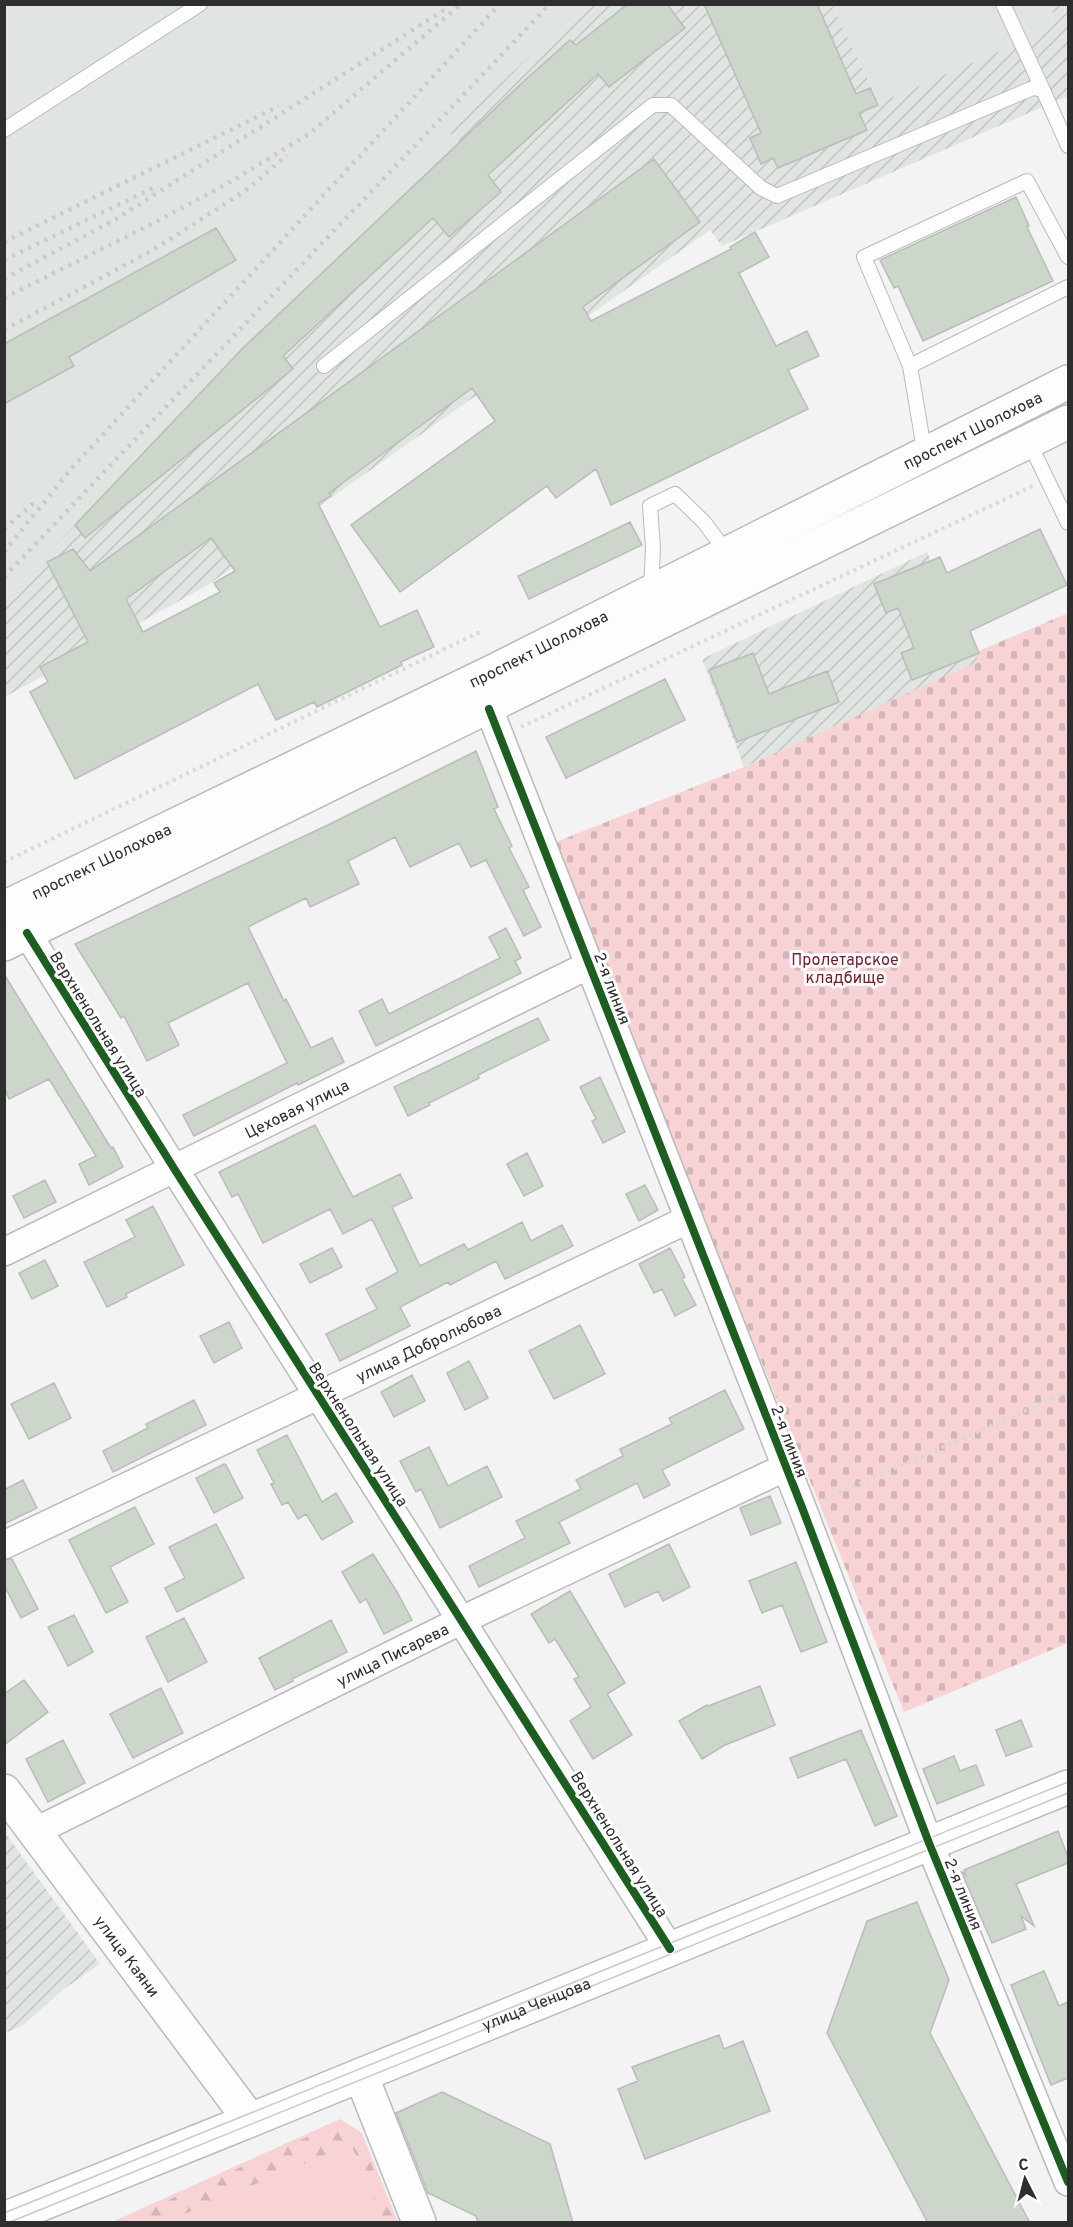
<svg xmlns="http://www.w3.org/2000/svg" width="1073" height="2227" font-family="Overpass,sans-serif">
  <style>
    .built { fill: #e1e5e1 }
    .industrial { fill: url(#industrial-furrows) }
    .grass { fill: #f7d3d5 }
    .forest { fill: url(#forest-firs) }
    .cemetery { fill: url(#cemetery-stones) }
    .building { fill: #ccd6cb; stroke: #babbba; stroke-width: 1.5; fill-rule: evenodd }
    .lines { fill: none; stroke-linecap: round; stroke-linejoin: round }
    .lane-casing { stroke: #b9bab9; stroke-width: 16 }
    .street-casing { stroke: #b9bab9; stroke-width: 30 }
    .secondary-casing { stroke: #b9bab9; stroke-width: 36 }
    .primary-casing { stroke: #b9bab9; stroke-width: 36 }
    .path { stroke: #d8d9d8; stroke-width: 4; stroke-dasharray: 3 4.5; stroke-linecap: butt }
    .lane { stroke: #fdfdfd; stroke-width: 14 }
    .street { stroke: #fdfdfd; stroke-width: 27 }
    .secondary { stroke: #fdfdfd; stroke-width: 33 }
    .primary { stroke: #fdfdfd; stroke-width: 33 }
    .tram { stroke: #c9cac9; stroke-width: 1.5 }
    .rail { stroke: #c9cac9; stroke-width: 4.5; stroke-dasharray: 3 6; stroke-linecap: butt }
    .cycleway-casing { stroke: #fff; stroke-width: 11 }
    .cycleway { stroke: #1b5e20; stroke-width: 8 }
    .labels { text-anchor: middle; stroke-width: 6; stroke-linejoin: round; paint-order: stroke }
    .street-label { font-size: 16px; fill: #2d2e2d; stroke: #fff }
    .park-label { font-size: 16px; fill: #781a2d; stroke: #fff }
  </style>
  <defs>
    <pattern id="industrial-furrows" width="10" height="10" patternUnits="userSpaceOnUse" patternTransform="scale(1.5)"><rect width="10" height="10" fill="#e1e5e1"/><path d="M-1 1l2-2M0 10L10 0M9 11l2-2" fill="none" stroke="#c1c5c1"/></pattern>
    <pattern id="forest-firs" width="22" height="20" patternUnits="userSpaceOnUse" patternTransform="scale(1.5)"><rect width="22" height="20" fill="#f7d3d5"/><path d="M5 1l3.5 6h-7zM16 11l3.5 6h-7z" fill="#d4b5b7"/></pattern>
    <pattern id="cemetery-stones" width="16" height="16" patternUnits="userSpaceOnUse" patternTransform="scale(1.5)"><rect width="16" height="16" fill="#f7d3d5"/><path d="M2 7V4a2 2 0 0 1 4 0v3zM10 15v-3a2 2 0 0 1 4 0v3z" fill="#d4b5b7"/></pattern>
  </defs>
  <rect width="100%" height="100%" fill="#f2f3f2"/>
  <path class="built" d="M5,5H594L548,39L450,132L461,142L75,525L5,600Z
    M832,5H1053L1051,29L879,103Z"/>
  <path class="industrial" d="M594,5H832L879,103L1051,29L1053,5H1068V96L722,246L710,230L208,585L5,697L4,600L75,525L461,142L449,132L548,39Z
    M927,552L974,653L980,661L744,767L702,659Z
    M4,1831L100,1964L64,1989L22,2026L5,2033Z"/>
  <path class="grass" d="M340,2119L362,2133L398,2222H112Z"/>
  <path class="forest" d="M338,2123L359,2134L395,2222H384L351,2144L165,2222H120Z"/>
  <path class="cemetery" d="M1068,613V1643L904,1712L551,844L744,767L979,661L974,653Z"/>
  <path class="building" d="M628,4H667L685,28L609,87L598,74L488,175L501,192L449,237L433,218L283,356L293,369L85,538L75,525L242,349L523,82L570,40L576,45Z
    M704,4H817L856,94L870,88L878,105L859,113L867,130L778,168L773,158L761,164L750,138L761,133Z
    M654,159L700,222L583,307L591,321L731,249L730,247L755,232L769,257L739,273L776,346L807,331L819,356L788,370L808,409L611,505L596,469L556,498L547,486L400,592L351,525L495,421L472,388L329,493L331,496L318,503L380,627L417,610L434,647L401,662L402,665L317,707L314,702L276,720L258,684L75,779L30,692L48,682L40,667L88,642L47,562L73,549L90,571ZM211,538L235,571L214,583L220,592L143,632L126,599Z
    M1016,197L1029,226L1027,227L1053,281L923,341L898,286L894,288L880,260Z
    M216,228L236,260L69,357L74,366L4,404V344Z
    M630,522L642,545L529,599L518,576Z
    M1040,529L1067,585L970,631L979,653L912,680L901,653L914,648L898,608L886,613L874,584L940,557L947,573Z
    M753,653L769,694L827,671L839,702L737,742L709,670Z
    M665,679L685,720L566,778L546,737Z
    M476,751L498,807L494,809L512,846L509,848L529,887L523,890L541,927L524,936L486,860L471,867L459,843L410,867L395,837L348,861L359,884L310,907L306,898L248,927L284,1001L286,999L311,1048L332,1038L344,1062L298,1085L297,1083L194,1136L183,1115L287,1063L248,983L168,1023L179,1045L147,1061L124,1016L121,1018L75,944L330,824Z
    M506,928L521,958L515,961L521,973L376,1046L359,1011L382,999L389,1014L500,958L489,937Z
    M4,974L111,1148L113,1147L123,1167L89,1185L79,1164L96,1156L49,1079L9,1099L4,1087Z
    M538,1018L549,1040L478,1075L479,1078L429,1103L430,1105L408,1116L394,1087Z
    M600,1077L625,1132L603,1143L592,1121L596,1119L580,1087Z
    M315,1125L353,1197L400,1174L412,1198L392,1207L420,1266L464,1244L468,1250L522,1222L531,1241L562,1225L573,1246L505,1279L496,1261L450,1285L448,1282L400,1307L410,1326L340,1361L326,1334L377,1309L366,1289L398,1272L372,1219L343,1234L330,1209L263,1243L238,1194L232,1197L219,1172Z
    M527,1153L543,1186L524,1196L507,1164Z
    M45,1180L56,1202L24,1218L13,1196Z
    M645,1185L658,1210L639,1221L626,1194Z
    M153,1206L184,1265L126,1294L127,1297L107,1307L84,1262L135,1237L126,1220Z
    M332,1248L342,1267L310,1283L300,1264Z
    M670,1248L685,1277L682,1279L696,1305L675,1316L662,1289L654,1293L639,1264Z
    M45,1260L58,1286L32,1299L19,1273Z
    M229,1322L242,1348L214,1363L200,1336Z
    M580,1325L605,1374L554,1399L529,1351Z
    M469,1361L488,1398L465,1410L447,1373Z
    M412,1375L425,1401L394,1417L381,1392Z
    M54,1383L71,1418L29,1439L11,1404Z
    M725,1390L744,1429L662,1470L670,1485L644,1498L637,1483L559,1522L570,1543L479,1587L469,1566L525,1538L516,1521L581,1489L576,1480L623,1456L620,1449L672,1424L669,1418Z
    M194,1400L206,1425L113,1472L103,1451L148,1428L146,1424Z
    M287,1435L322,1502L336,1493L353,1522L322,1540L306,1514L298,1519L288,1502L282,1505L271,1484L274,1483L257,1450Z
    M429,1447L448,1486L487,1466L502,1497L440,1528L421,1489L416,1492L400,1461Z
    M224,1464L226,1465L243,1498L214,1513L196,1478Z
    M23,1480L37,1508L4,1524V1490Z
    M770,1496L781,1523L751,1535L740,1508Z
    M135,1507L154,1544L110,1567L128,1602L106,1613L69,1540Z
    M216,1524L244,1578L177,1612L165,1588L185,1578L169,1547Z
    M669,1544L690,1587L663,1601L658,1591L625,1607L609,1574Z
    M373,1554L397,1592L412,1620L384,1634L366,1599L360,1603L342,1572Z
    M12,1559L38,1609L21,1618L4,1585V1560Z
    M796,1562L827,1642L801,1652L782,1605L762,1613L749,1581Z
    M570,1591L625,1683L607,1694L632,1735L593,1759L570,1721L591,1707L574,1679L579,1677L555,1639L549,1643L531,1614Z
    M74,1615L93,1652L68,1666L48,1627Z
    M184,1618L207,1662L168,1682L146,1637Z
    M331,1620L347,1652L292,1679L293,1681L275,1690L259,1658Z
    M24,1680L48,1712L4,1745V1694Z
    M760,1686L775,1725L725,1745L702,1759L679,1721L707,1705L708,1706Z
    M161,1688L183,1733L133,1758L110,1714Z
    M1021,1720L1032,1746L1006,1756L996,1730Z
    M861,1730L897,1816L875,1826L846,1759L798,1778L790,1758Z
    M63,1740L85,1783L48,1802L26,1759Z
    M954,1756L960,1771L976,1765L984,1785L937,1804L923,1769Z
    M1058,1831L1068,1857V1863L1016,1884L1034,1926L1021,1916L1026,1929L992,1943L961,1871L966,1875L964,1870Z
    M917,1902L949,1980L930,2033L1030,2223H928L827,2033L867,1921Z
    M1044,1971L1059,2006L1068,2002V2078L1051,2085L1011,1985Z
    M719,2035L724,2049L743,2041L770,2111L645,2159L618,2089L638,2081L632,2067Z
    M442,2092L550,2144L573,2223H478L476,2216L428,2193L396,2113Z"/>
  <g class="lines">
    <g class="lane-casing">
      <path id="lane" d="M1003,4L1043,90
        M4,130L200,4
        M324,366L653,105H671L761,188L777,196L1033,88L1043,90L1068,146
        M910,366L864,257L1027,181L1068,257
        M1029,442L1068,523
        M925,455L910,366L1068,287
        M651,591L653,548L650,506L675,494L704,522L727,553"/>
    </g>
    <g class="street-casing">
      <g id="street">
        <path d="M489,709L803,1510L929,1843L1068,2182"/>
        <path d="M27,933L175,1170L670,1949"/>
        <path id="s1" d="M4,1252L589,965"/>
        <path id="s2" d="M4,1545L689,1219"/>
        <path id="s3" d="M34,1832L462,1620L786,1467"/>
      </g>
    </g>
    <g class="secondary-casing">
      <g id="secondary">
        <path id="s4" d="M4,1791L250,2120"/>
        <path d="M361,2075L419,2222"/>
        <path id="s5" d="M4,2219L231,2128L1068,1787"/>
      </g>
    </g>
    <g class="primary-casing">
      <g id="primary">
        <path id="s6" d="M4,908L496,670L1068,382"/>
        <path d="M4,944C360,771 714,596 1068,422"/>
      </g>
    </g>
    <path class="path" d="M521,727L1033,486
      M4,862L482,631
      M825,1499L1068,1392"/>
    <use href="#lane" class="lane"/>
    <use href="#street" class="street"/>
    <use href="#secondary" class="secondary"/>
    <use href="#primary" class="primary"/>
    <path class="tram" d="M4,2213L1068,1782
      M10,2222L1068,1793"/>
    <path class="rail" d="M4,242L279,106
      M4,260L153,188
      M4,279L118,218L447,8
      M4,298L146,227L227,184L309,134L461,4
      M4,330L153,250L248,189L287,155
      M4,529L36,501
      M4,552L71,469L500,4
      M4,577L550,4"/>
    <g class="cycleway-casing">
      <path id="cycleway" d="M489,709L803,1510L929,1843L1068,2182
        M27,933L175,1170L670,1949"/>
    </g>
    <use href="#cycleway" class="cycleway"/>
  </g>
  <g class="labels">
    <g class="street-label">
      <text dy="6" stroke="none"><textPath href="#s6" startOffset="1080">проспект Шолохова</textPath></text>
      <text dy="6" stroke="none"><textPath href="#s6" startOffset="594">проспект Шолохова</textPath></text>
      <text dy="6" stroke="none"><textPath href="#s6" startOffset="108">проспект Шолохова</textPath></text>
      <text transform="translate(613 988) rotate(69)" y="6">2-я линия</text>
      <text transform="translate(99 1024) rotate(58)" y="6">Верхненольная улица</text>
      <text dy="6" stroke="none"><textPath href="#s1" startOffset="326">Цеховая улица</textPath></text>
      <text dy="6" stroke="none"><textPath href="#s2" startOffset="470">улица Добролюбова</textPath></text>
      <text transform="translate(359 1434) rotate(57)" y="6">Верхненольная улица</text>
      <text transform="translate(790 1441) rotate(69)" y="6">2-я линия</text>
      <text dy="6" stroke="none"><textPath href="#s3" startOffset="400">улица Писарева</textPath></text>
      <text transform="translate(620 1844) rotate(58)" y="6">Верхненольная улица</text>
      <text transform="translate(964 1894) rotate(68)" y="6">2-я линия</text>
      <text dy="6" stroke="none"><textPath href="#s4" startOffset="206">улица Каяни</textPath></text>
      <text dy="6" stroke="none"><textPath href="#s5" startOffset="574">улица Ченцова</textPath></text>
    </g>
    <g class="park-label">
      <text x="845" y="965">Пролетарское<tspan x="845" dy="18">кладбище</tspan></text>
    </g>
  </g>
  <rect width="1073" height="2227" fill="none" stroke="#2d2e2d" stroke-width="12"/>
  <g transform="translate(1025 2179) rotate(354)" stroke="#ffffff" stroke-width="4.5" paint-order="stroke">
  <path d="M0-4.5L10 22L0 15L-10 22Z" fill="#2d2e2d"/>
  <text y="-9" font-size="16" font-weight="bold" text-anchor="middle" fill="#2d2e2d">С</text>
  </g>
</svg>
